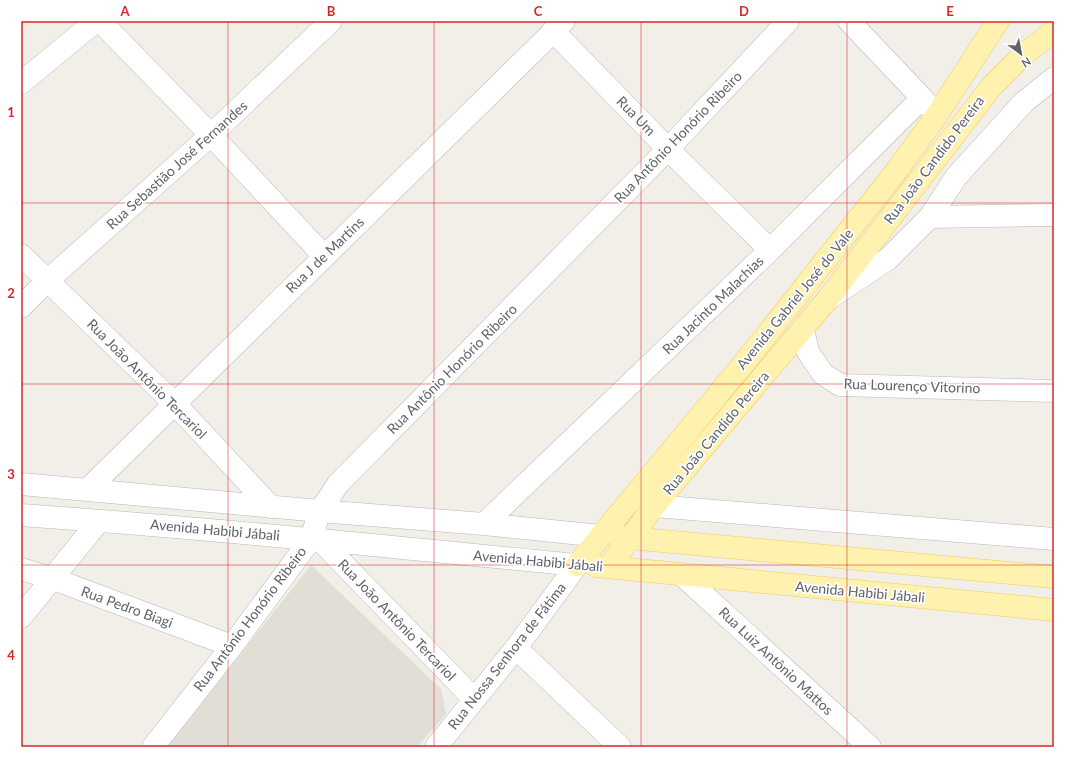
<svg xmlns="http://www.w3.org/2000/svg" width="1075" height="768" font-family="Lato,sans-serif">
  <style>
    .education { fill: #e1ded6 }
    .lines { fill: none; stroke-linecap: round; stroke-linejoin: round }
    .minor-casing { stroke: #b5b8bc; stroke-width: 23 }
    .major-casing { stroke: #f2c960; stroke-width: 23 }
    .minor { stroke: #fff; stroke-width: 22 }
    .major { stroke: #fff2af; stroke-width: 22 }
    .grid { fill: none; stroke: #d62828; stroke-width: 1; stroke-opacity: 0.55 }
    .labels { text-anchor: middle; stroke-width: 3.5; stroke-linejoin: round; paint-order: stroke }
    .street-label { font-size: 14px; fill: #5f6368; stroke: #fff }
    .neatline { fill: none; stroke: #d62828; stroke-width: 1.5 }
    .grid-label { font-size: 13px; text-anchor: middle; font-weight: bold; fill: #d62828 }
  </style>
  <rect width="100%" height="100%" fill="#f1efe8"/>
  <path class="education" d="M311,565L441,689L446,714L417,747H167Z"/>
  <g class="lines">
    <g class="minor-casing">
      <path id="minor" d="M100,21L211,135L324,256
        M849,21L922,98
        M553,31L668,149L770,250
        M21,83L96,21
        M930,217L1054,215
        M21,255L174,403L271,507
        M831,297L888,259L930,217L956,177L1024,102L1054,78
        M21,307L47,281L211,135L331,21
        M803,329L808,352L823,374L840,385L1054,391
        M21,484L320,511L484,524L601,536
        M87,490L564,21
        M654,506L1054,539
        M21,515C207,528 392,547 577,565
        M484,524L770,250L922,98L937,115
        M320,540L474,699
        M21,569L51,578L232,646
        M682,575L870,747
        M21,617L99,521
        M516,648L620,747
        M153,747L232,646L311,539L320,511L338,484L668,149L788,21
        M436,747L516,648L577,565"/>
    </g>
    <g class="major-casing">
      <path id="major" d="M619,537L1054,577
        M577,565L749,357L894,174L937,115L998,21
        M596,566L1054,610
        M609,567L654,506L827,300L992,86L1023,55L1054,31"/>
    </g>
    <use href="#minor" class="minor"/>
    <use href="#major" class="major"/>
  </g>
  <path class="grid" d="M228,21V747M434,21V747M641,21V747M847,21V747M21,203H1054M21,384H1054M21,565H1054"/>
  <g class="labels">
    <g class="street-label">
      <text transform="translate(636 116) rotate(46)" y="5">Rua Um</text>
      <text transform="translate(678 137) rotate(-46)" y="5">Rua Antônio Honório Ribeiro</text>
      <text transform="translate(934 160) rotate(-53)" y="5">Rua João Candido Pereira</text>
      <text transform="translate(177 165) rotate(-42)" y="5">Rua Sebastião José Fernandes</text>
      <text transform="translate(325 255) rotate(-44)" y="5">Rua J de Martins</text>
      <text transform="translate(795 299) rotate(-51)" y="5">Avenida Gabriel José do Vale</text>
      <text transform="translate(713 305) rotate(-44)" y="5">Rua Jacinto Malachias</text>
      <text transform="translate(452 369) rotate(-45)" y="5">Rua Antônio Honório Ribeiro</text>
      <text transform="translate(147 379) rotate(45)" y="5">Rua João Antônio Tercariol</text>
      <text transform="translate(912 386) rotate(2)" y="5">Rua Lourenço Vitorino</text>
      <text transform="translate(716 433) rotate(-50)" y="5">Rua João Candido Pereira</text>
      <text transform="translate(215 530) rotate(5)" y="5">Avenida Habibi Jábali</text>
      <text transform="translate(538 561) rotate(5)" y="5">Avenida Habibi Jábali</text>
      <text transform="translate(860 592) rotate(5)" y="5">Avenida Habibi Jábali</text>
      <text transform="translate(127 607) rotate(20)" y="5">Rua Pedro Biagi</text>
      <text transform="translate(250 619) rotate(-53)" y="5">Rua Antônio Honório Ribeiro</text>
      <text transform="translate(397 620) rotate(46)" y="5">Rua João Antônio Tercariol</text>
      <text transform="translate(507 656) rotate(-52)" y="5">Rua Nossa Senhora de Fátima</text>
      <text transform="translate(776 661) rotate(43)" y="5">Rua Luiz Antônio Mattos</text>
    </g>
  </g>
  <rect width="1075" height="768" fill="none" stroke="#ffffff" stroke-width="44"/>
  <g transform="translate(1021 54) rotate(148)" stroke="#ffffff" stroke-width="3" paint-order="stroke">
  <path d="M0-3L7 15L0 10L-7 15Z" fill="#5f6368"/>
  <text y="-6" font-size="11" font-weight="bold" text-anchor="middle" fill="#5f6368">N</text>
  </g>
  <rect x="22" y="22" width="1031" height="724" class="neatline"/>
  <g class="grid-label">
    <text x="125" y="16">A</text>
    <text x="331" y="16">B</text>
    <text x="538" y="16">C</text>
    <text x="744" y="16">D</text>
    <text x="950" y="16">E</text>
    <text x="11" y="117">1</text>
    <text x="11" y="298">2</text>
    <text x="11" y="479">3</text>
    <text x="11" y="660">4</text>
  </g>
</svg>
